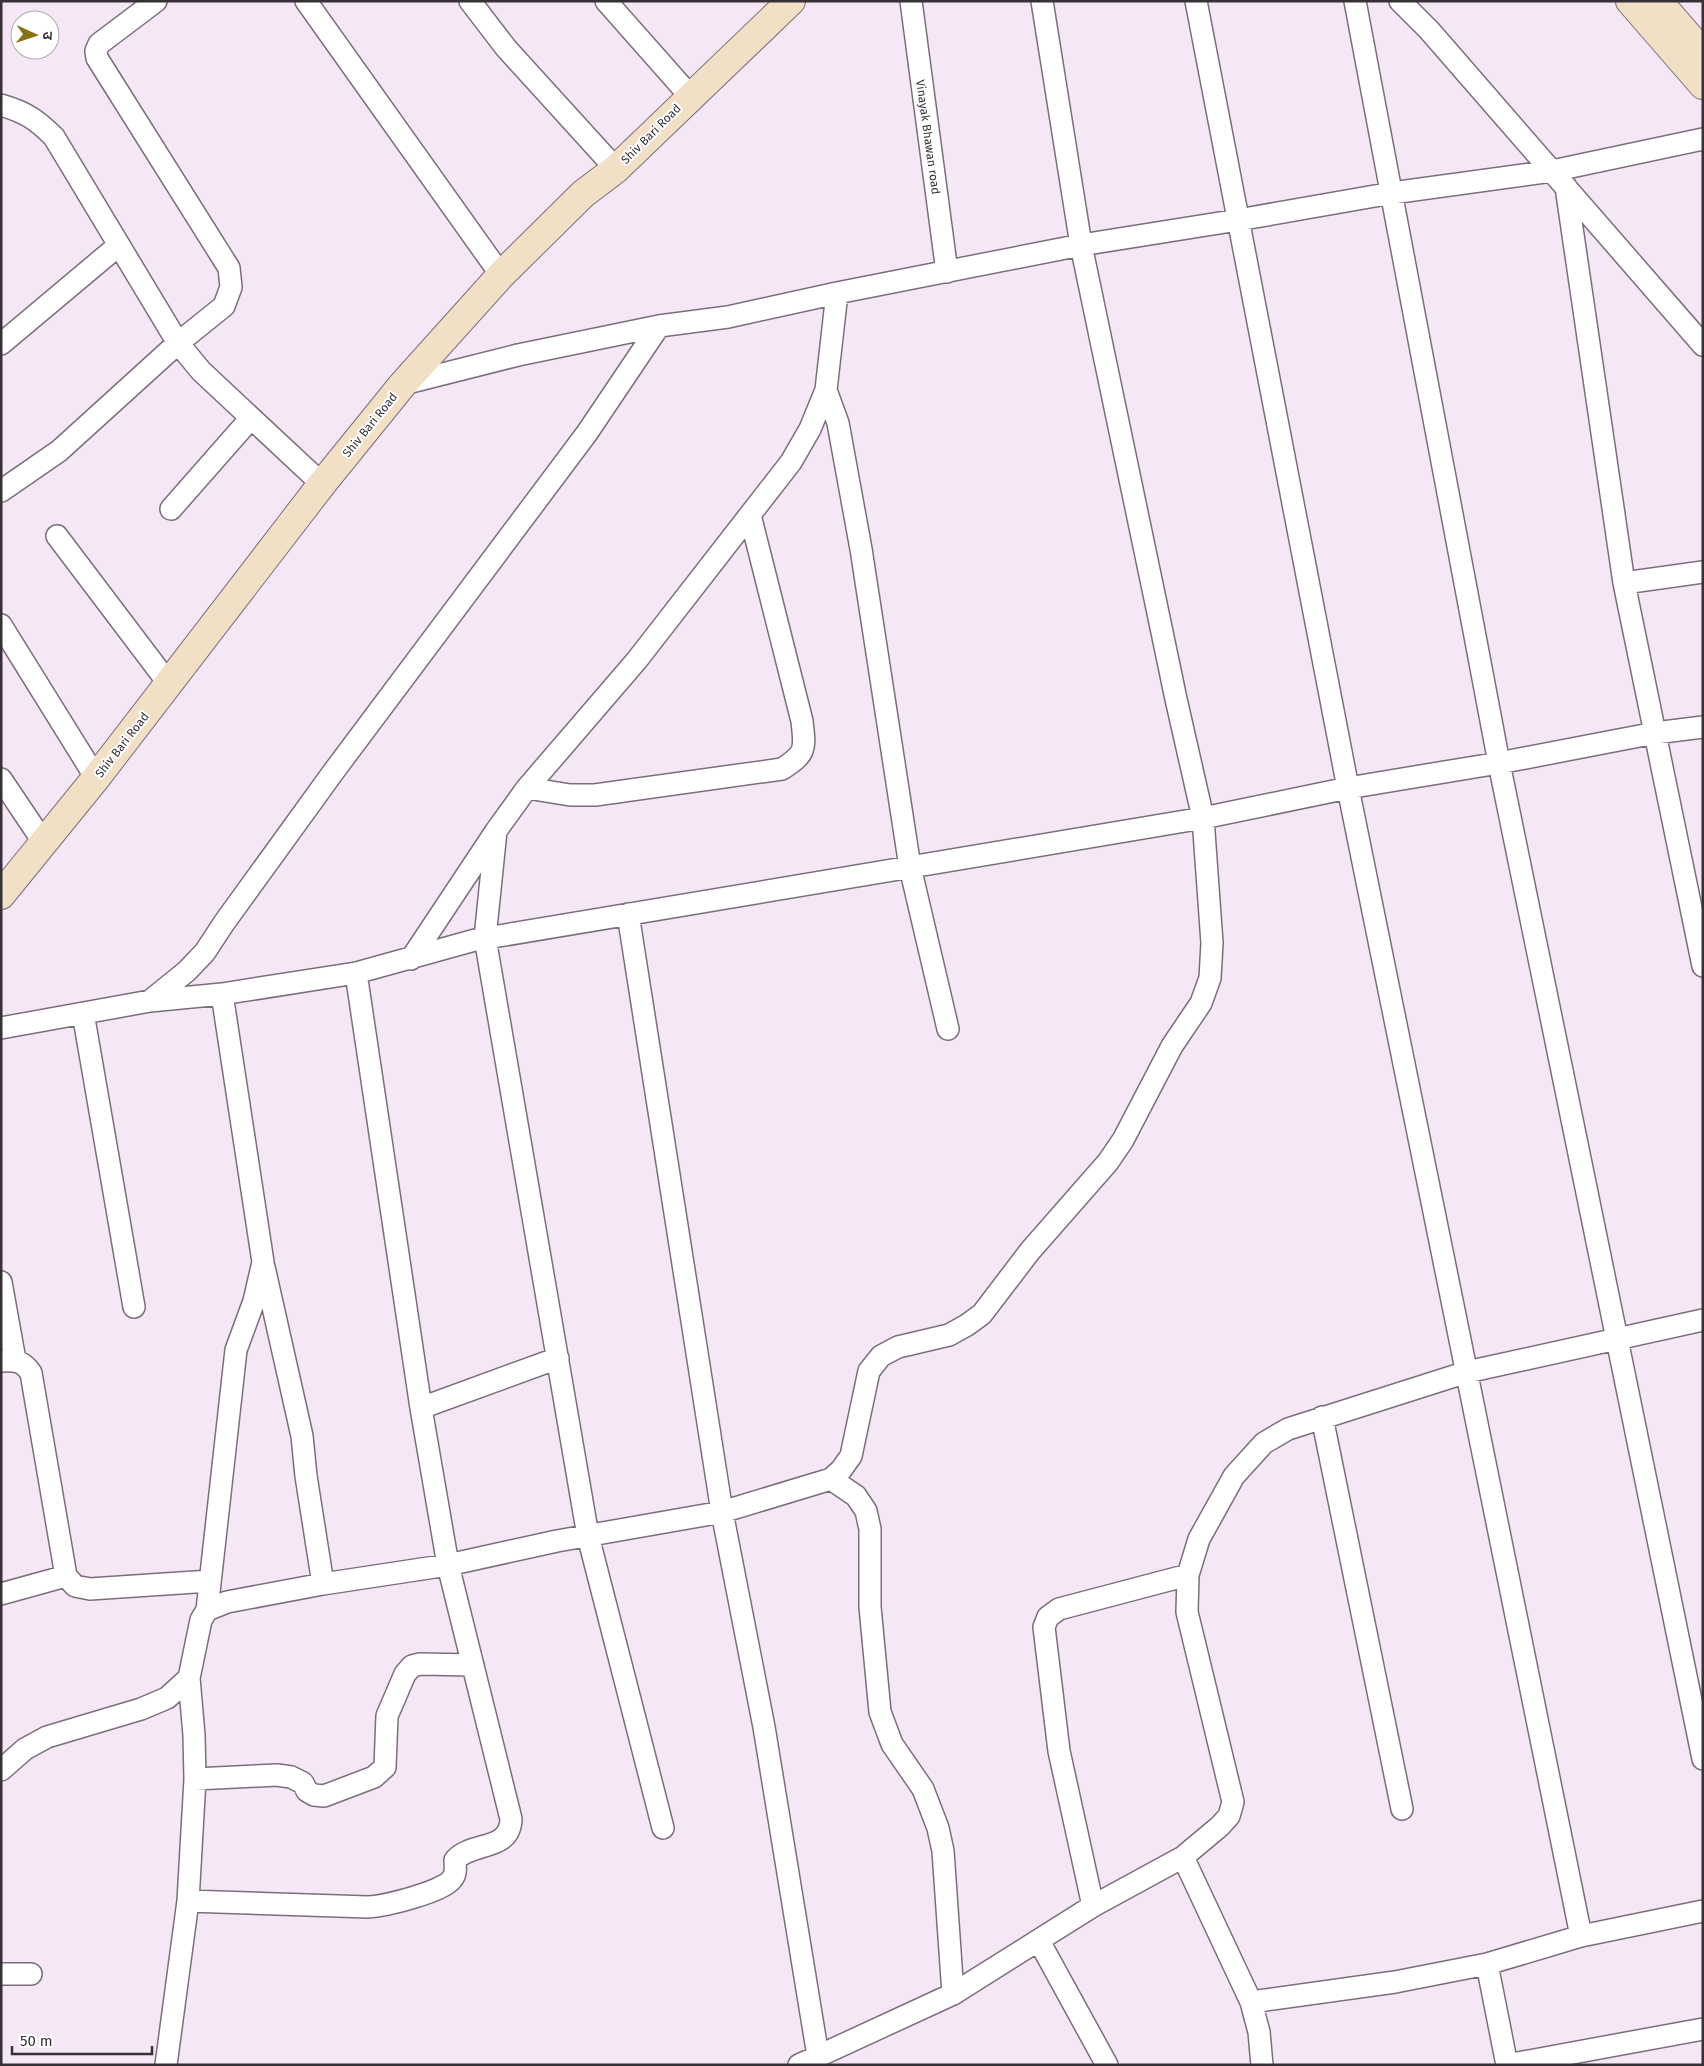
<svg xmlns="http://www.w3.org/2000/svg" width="1704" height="2066" font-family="'Fira Sans','Noto Sans Devanagari',sans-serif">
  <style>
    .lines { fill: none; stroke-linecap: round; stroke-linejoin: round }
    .street-casing { stroke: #7b6e7c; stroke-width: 24 }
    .secondary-casing { stroke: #7b6e7c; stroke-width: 30 }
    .street { stroke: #fff; stroke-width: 21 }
    .secondary { stroke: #f2e0c6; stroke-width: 28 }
    .labels { text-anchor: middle; stroke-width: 4; stroke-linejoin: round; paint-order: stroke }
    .street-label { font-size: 12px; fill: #373137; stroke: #fff }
  </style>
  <rect width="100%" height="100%" fill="#f6e7f7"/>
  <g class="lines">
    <g class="street-casing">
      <path id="street" d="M306,1L501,275
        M470,1L506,48L616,169
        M606,1L690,96
        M911,1L947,272
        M1196,1L1348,788L1581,1936
        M1355,1L1499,763L1703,1759
        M1400,1L1429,30L1703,345
        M1,105C25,112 36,119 54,137L178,343L201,371L322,484
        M1566,187L1624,583L1703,966
        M1,344L119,245
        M403,384L518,355L659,326L728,317L837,293L1081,245L1238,220L1392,193L1552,171L1703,139
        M826,390L838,423L861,549L910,867L948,1029
        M1,491L59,451L178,343L224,306L231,287L229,268L97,58L96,51L99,44L156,1
        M171,509L251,418
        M57,536L169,684
        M1624,583L1703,572
        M1,625L96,778
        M1,779L44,843
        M527,788L570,795H595L782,769C807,753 805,749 802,721L750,515
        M496,831L485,938L588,1536L663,1828
        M628,914L722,1512L764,1727L818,2056
        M411,959L496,831L527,788L637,660L791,462L810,429L826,390L837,293
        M150,1001L187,971L205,952L224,923L334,771L587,433L659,326
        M83,1013L134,1307
        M1,1028L150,1001L222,994L356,973L475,940L1203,818L1348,788L1499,763L1655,733L1703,727
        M264,1267L302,1436L306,1476L323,1584
        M1,1282L15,1360
        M1,1361C16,1360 23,1361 31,1373L66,1576L75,1586L90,1589L210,1581
        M421,1408L558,1358
        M1322,1417L1402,1809
        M831,1479L856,1496L866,1511L870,1529V1607L880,1712L892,1744L923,1789L938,1828L943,1851L953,1994
        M1,1594L66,1576
        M207,1610L236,1350L254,1301L263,1262L222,994
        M1,1770L25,1749L47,1737L141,1709L167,1698L189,1678L201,1620L207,1610L227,1602L323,1584L448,1565L557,1541L722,1512L831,1479L841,1470L851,1456L869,1371L881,1356L898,1347L949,1335L967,1325L982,1314L1030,1251L1108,1162L1123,1140L1172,1046L1201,1003L1210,978L1212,943L1203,818L1176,699L1081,245L1042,1
        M195,1779L277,1775L291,1777L303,1783L307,1791L314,1795L324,1796L374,1777L385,1767L387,1716L405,1674L412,1666L420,1664L473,1665
        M1183,1857L1251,2002L1259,2032L1262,2065
        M188,1901L368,1907C385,1906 443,1892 452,1879C457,1873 455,1867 455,1860C472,1841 510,1852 511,1819L448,1565L421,1408L356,973
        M1093,1906L1059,1751L1044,1627L1048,1617L1059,1609L1188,1575
        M1039,1941L1107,2065
        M1487,1964L1507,2065
        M1,1974H31
        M1251,2002L1395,1982L1487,1964L1581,1936L1703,1911
        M166,2065L188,1901L195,1779L194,1735L189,1678
        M799,2065L953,1994L1093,1906L1183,1857L1220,1826L1229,1816L1233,1802L1187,1612L1188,1575L1199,1539L1234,1476L1264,1443L1288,1429L1467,1372L1703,1320
        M1507,2065L1703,2029"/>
    </g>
    <g class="secondary-casing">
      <path id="secondary" d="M1630,1L1703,85
        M1658,1L1703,53
        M1,895L96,778L322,484L403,384L501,275L583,194L616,169L791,1"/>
    </g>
    <use href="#street" class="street"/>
    <use href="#secondary" class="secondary"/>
  </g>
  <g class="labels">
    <g class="street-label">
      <text transform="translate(651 134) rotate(-45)" y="4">Shiv Bari Road</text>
      <text transform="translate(928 137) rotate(82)" y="4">Vinayak Bhawan road</text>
      <text transform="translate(370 425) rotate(-51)" y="4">Shiv Bari Road</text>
      <text transform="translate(122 745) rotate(-52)" y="4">Shiv Bari Road</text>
    </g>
  </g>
  <rect width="1704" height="2066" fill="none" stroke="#373137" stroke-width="5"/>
  <g transform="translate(35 35) rotate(93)"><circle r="24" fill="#ffffff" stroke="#afadaf"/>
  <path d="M0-4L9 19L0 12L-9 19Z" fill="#857314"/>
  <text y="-8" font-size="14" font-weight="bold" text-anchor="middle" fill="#373137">उ</text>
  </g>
  <path d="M12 2046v8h140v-8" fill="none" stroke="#373137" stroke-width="2.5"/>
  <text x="20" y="2046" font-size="15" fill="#373137" stroke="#ffffff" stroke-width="4" paint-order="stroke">50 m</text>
</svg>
